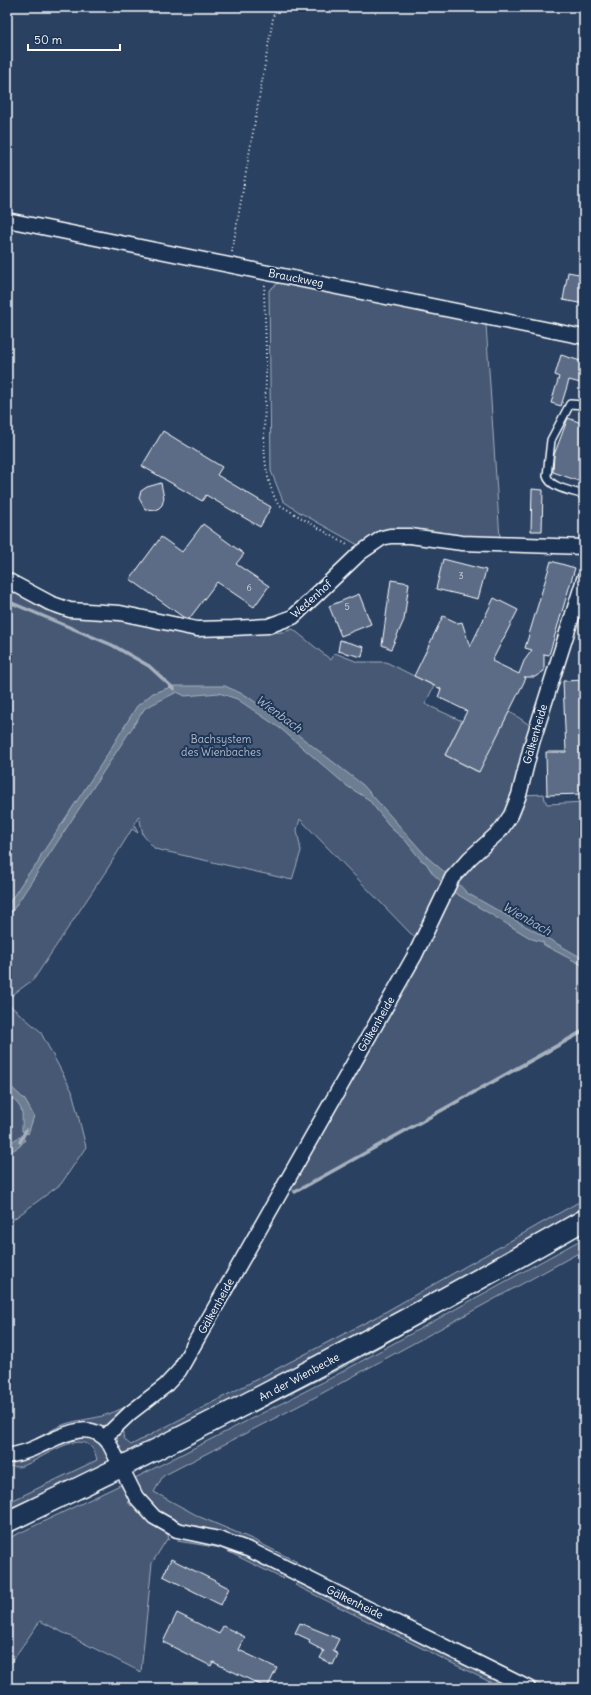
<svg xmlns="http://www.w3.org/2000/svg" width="591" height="1695" font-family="Delius,sans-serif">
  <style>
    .green { fill: #465975; stroke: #a2acba }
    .water { fill: #6d7d92; stroke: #a7b1be }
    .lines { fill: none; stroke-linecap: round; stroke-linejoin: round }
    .stream { stroke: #a7b1be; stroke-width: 3.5 }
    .building { fill: #5b6c86; stroke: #fff }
    .lane-casing { stroke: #fff; stroke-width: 10 }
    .street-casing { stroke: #fff; stroke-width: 17 }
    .secondary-casing { stroke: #fff; stroke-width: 23 }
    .path { stroke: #fff; stroke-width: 2; stroke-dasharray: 1 3; stroke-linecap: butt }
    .lane { stroke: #1d3557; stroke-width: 7 }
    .street { stroke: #1d3557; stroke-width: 14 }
    .secondary { stroke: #1d3557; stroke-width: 20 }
    .labels { text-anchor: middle; stroke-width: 4; stroke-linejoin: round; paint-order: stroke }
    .number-label { font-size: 9px; fill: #d6dae1 }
    .street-label { font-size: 11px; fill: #fff; stroke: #1d3557 }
    .park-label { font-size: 11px; fill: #b5bdc8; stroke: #1d3557 }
    .water-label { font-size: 12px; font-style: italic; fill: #b6bec8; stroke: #1d3557 }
  </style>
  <rect width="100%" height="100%" fill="#2a4161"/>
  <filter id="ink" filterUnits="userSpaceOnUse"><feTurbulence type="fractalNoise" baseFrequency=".025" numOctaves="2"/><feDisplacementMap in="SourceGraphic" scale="8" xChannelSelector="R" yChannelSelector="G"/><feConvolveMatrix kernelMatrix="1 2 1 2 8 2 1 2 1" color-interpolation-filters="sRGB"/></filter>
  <g filter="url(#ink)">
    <path class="green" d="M281,281L486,324L500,539L451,537L398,528L379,531L358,545L299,512L283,501L271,471L269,290Z
      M7,587L45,610L66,616L115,619L199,636L284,632L293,629L331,660L335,653L358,662H386L434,686L425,704L462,721L445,755L478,772L509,711L531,726L523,795L544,794L545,800L547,804L584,802V1029L294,1192L289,1185L426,944L410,933L300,819L297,830L301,851L292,880L155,849L143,835L139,816L134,825L138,833L132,829L108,868L34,979L7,999Z
      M7,1003L40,1031L72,1091L86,1147L61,1184L7,1224Z
      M584,1199V1213L360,1338L129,1454C116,1452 116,1441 119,1431L205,1338L128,1422C121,1432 121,1438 131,1445L378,1316Z
      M266,1204L268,1205L186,1354L179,1365L161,1385L111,1423L100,1428L79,1426L66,1428L25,1449L7,1452V1449C26,1449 44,1433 60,1426C74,1420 88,1420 102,1416C137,1406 160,1384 182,1356Z
      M584,1228V1232L349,1364L136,1472L139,1466Z
      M584,1238V1250L308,1401L163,1476L154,1492L200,1517L252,1539L297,1562L289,1565L164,1518L147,1503L134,1481L135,1478L329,1379Z
      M81,1434L103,1443L109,1458L108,1462L7,1514V1503L97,1460C89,1419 41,1461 22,1466C18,1468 11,1466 7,1466V1460Z
      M112,1482L114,1483L7,1534V1529Z
      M120,1485L129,1496L128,1502L131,1506L133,1503L167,1531L169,1540L167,1539L152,1563L141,1672L40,1621L7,1668V1539Z
      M182,1536L231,1546L282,1574L283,1579L221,1548L177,1541Z
      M302,1568L547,1688H538L298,1570Z
      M298,1582L309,1585L518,1688H502L295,1585Z"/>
    <path class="water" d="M174,686H225L247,696L262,707L363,785L427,857L449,876L444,884L433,874L426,863L421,860L405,840L393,830L368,799L347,786L281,729L237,699L219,693L185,696L177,692L145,708L7,919V906L28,874L38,863L41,855L102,763L137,706L153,693Z
      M456,881L467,893L584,959V966L544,945L543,942L532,939L450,890Z
      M7,1083L25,1100L34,1116L28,1134L22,1131C22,1109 25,1109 7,1094Z
      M19,1137L25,1140L20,1146L7,1154V1145Z"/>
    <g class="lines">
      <path class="stream" d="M7,601L112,645L149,666L174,689
        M20,1142L26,1130
        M295,1192L584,1031"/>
    </g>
    <path class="building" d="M568,272L584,275V304L563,300Z
      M561,355L584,362V384L569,380L561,406L551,403L559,377L555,375Z
      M568,418L584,424V483L553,472L554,455Z
      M163,431L222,467L217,475L271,507L260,527L206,495L202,501L142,466Z
      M161,483L164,498L162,505L157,510L145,509L139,498L141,491L147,487Z
      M532,489L543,490L542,531H531Z
      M203,524L244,554L236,564L269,586L254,607L217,582L189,619L183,617L130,579L161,537L182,552Z
      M443,559L486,570L478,599L436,589Z
      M551,561L575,568L549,655L544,654V671L535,677H524L526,678L479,772L445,755L467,711L438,697L441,689L414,676L443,616L458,623L462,622L470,647L494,598L518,610L492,661L519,674L524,661L532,650L525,648Z
      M391,580L409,583L404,620L391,649L382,645Z
      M359,594L371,624L341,636L329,606Z
      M340,640L364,647L362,657L338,651Z
      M584,680V794L547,795L546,752H566L563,681Z
      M171,1559L229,1588L221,1605L163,1576Z
      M177,1613L219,1634L223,1626L245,1637L239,1650L277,1668L267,1688L213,1662L211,1666L163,1642Z
      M300,1623L339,1639L333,1651L338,1654L333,1665L320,1658L324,1651L309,1643L310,1640L295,1633Z"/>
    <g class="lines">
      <g class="lane-casing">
        <path id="lane" d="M584,405L570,404L551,440L547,476C550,488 573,491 584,495"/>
      </g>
      <g class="street-casing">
        <path id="street" d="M7,220L584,337
          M7,580L50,603L70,610L120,613L197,629L233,628L268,626L293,617L360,553L382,538L390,536H410L462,543L584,547
          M105,1437L130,1413L165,1386L179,1371L415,955L452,878L470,858L500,831L511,815L519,795L532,743L584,579
          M7,1456C19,1454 29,1451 39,1446C61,1436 90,1418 109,1443L136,1497L154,1517L177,1530L219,1539L250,1550L528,1688"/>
      </g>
      <g class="secondary-casing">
        <path id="secondary" d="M7,1522C204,1429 395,1328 584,1220"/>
      </g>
      <path class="path" d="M232,252L275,7
        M265,285L264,292C265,316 266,341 266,365C267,409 256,465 278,504L349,546"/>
      <use href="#lane" class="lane"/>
      <use href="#street" class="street"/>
      <use href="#secondary" class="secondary"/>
    </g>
  </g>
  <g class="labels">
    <g class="number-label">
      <text x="461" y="579">3</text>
      <text x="249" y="591">6</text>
      <text x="347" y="610">5</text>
    </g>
    <g class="street-label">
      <text transform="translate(296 278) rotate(11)" y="4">Brauckweg</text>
      <text transform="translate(311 599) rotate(-42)" y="4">Wedenhof</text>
      <text transform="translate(535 734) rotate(-74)" y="4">Gälkenheide</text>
      <text transform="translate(376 1024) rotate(-60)" y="4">Gälkenheide</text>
      <text transform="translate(216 1306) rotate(-61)" y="4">Gälkenheide</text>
      <text transform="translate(299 1377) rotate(-28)" y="4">An der Wienbecke</text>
      <text transform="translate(355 1602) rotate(26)" y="4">Gälkenheide</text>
    </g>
    <g class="park-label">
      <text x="221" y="743">Bachsystem<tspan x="221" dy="13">des Wienbaches</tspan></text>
    </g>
    <g class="water-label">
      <text transform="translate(279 714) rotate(36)" y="4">Wienbach</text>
      <text transform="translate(527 919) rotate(30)" y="4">Wienbach</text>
    </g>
  </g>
  <rect width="591" height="1695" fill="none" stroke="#1d3557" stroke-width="24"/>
  <rect x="12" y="12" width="567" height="1671" fill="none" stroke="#fff" stroke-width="1.5" filter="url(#ink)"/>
  <path d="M28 44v6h92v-6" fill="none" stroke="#ffffff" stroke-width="2"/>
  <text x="34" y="44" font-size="12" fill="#ffffff" stroke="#1d3557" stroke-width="3" paint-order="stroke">50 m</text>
</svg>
